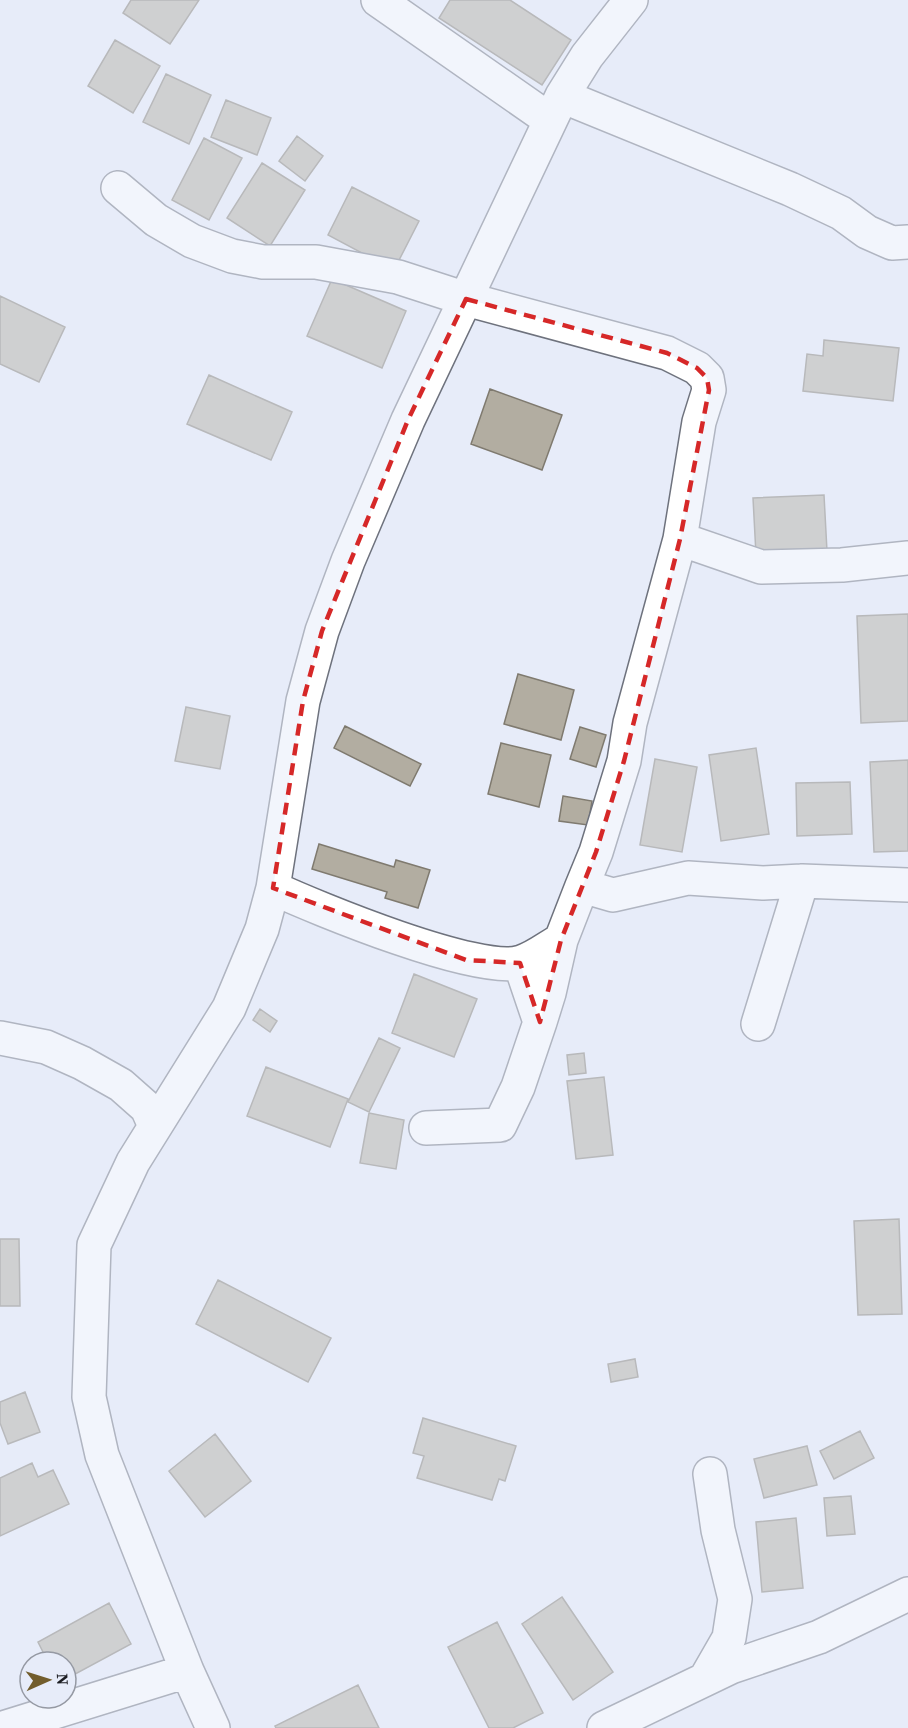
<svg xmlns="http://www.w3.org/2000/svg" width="908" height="1728" font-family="'Source Serif 4',serif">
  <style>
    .building { fill: #b2ada1; stroke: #7f7a6f; stroke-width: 1.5 }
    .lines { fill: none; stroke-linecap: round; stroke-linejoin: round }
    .minor-casing { stroke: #6e727d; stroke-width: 36 }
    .minor { stroke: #fff; stroke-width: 33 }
    .marked { fill: none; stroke: #d62828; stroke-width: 4.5; stroke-dasharray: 12 8; stroke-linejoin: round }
  </style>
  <rect width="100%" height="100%" fill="#e7ecf9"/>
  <path class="building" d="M131,0H199L170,44L123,13Z
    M450,0H510L571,40L542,85L439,18Z
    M115,40L160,66L133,113L88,86Z
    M166,74L211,95L189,144L143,122Z
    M226,100L271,118L257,155L211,137Z
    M297,136L323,156L305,181L279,161Z
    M204,138L242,158L209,220L172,200Z
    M262,163L305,190L270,246L227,218Z
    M352,187L419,221L394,270L328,235Z
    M332,279L406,311L382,368L307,336Z
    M0,296L65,327L39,382L0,364Z
    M824,340L899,348L893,401L803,391L807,354L823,356Z
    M209,375L292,412L271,460L187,424Z
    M490,389L562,415L542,470L471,444Z
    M824,495L827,551L756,555L753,498Z
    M908,614V721L861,723L857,616Z
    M518,674L574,690L561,740L504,724Z
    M186,707L230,716L220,769L175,761Z
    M345,726L421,764L410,786L334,748Z
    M580,727L606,735L596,767L570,759Z
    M501,743L551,755L539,807L488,794Z
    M756,748L769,834L721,841L709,755Z
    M655,759L697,767L682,852L640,845Z
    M908,760V851L874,852L870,762Z
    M850,782L852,834L797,836L796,783Z
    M563,796L592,801L588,825L559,821Z
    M319,844L394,867L396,860L430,870L418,908L385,898L387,892L312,869Z
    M414,974L477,999L454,1057L392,1033Z
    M260,1009L277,1021L270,1032L253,1020Z
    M379,1038L400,1048L369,1112L348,1102Z
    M584,1053L586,1073L569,1075L567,1055Z
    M266,1067L348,1099L330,1147L247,1116Z
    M604,1077L613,1155L576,1159L567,1081Z
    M369,1113L404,1120L396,1169L360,1163Z
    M899,1219L902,1314L858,1315L854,1221Z
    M0,1239H19L20,1306H0Z
    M218,1280L331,1338L308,1382L196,1324Z
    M635,1359L638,1377L611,1382L608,1364Z
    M25,1392L40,1432L8,1444L0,1423V1402Z
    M423,1418L516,1446L505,1481L499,1479L492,1500L417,1478L424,1456L413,1453Z
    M860,1431L874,1458L834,1479L820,1451Z
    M215,1434L251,1481L205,1517L169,1471Z
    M807,1446L817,1485L764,1498L754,1459Z
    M32,1463L38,1477L53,1470L69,1504L0,1536V1478Z
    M851,1496L855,1534L827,1536L824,1498Z
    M796,1518L803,1588L762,1592L756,1522Z
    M562,1597L613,1672L573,1700L522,1624Z
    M109,1603L131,1644L66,1679V1662H48L38,1642Z
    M497,1622L543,1713L513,1728H489L448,1647Z
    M358,1685L379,1728H276L275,1726Z"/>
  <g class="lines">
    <g class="minor-casing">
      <path id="minor" d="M378,0L550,120
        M562,96L790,189L841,213L867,232L892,243L908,242
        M118,188L156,220L192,241L232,256L263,262H316L398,277L466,299L667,353L697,368L707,378L709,390L699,422L680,539L630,723L624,761L596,852L582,886L613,895L688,878L763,883L802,881L908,885
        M680,539L761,567L842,565L908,558
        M273,888C316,908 481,976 521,962C535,958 548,947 561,940L582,886
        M540,1022L549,993L561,940
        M758,1024L802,881
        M0,1038L46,1047L82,1063L121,1085L147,1108L155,1126
        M426,1128L500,1125L518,1087L540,1022L520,963
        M706,1678L729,1638L735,1599L718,1530L710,1474
        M3,1728L187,1671
        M213,1728L187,1671L102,1455L89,1397L94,1245L133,1162L229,1008L262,929L273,888L303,701L322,631L348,561L408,420L562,96L587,56L631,0
        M604,1728L731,1667L819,1637L908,1594"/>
    </g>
    <use href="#minor" class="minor"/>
  </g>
  <path d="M0 0H908V1728H0ZM466,299L667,353L697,368L707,378L709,390L680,539L624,761L596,852L561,940L540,1022L520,963L466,960L273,888L303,701L322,631L408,420Z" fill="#e7ecf9" fill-opacity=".55" fill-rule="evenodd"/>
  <path class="marked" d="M466,299L667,353L697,368L707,378L709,390L680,539L624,761L596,852L561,940L540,1022L520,963L466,960L273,888L303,701L322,631L408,420Z"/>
  <g transform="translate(48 1680) rotate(87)"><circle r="28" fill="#e7ecf9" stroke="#9599a3" stroke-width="1.5"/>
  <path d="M0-4.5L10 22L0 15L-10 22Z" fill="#725d2c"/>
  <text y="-9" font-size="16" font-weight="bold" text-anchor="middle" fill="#1b1c21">N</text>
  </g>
</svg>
